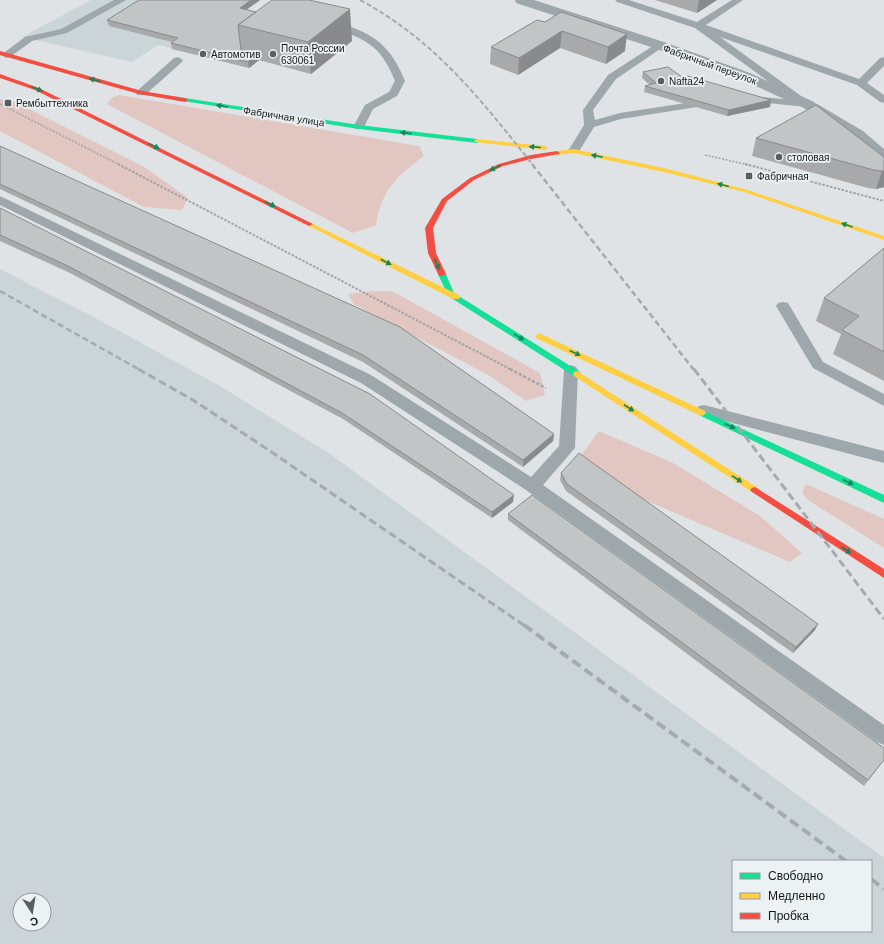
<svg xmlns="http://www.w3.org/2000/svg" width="884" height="944" font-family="Arial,sans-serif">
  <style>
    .built { fill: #cbd5d8; fill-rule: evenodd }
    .green { fill: #e1c6c1 }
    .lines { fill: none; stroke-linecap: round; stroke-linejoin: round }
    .path-far2 { stroke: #9fa5a8; stroke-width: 1.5; stroke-dasharray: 2 1.5; stroke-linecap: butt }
    .path-far1 { stroke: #9fa5a8; stroke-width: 2; stroke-dasharray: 2.5 1.5; stroke-linecap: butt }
    .path { stroke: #9fa5a8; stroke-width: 2.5; stroke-dasharray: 3 2; stroke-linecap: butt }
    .lane { fill: #9ea8ac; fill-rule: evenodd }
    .street { fill: #9ea8ac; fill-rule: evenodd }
    .fast { fill: #16e098; fill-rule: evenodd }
    .slow { fill: #ffcf43; fill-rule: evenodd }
    .jam { fill: #f24e42; fill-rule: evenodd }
    .rail-far3 { stroke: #a4abae; stroke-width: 2; stroke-dasharray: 5 2.5; stroke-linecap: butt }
    .rail-far2 { stroke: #a4abae; stroke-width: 2.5; stroke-dasharray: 6 3.5; stroke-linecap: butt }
    .rail-far1 { stroke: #a4abae; stroke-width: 3; stroke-dasharray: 8 4; stroke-linecap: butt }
    .rail { stroke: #a4abae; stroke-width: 4; stroke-dasharray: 10 5; stroke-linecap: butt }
    .wall { fill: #a7a9aa }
    .shaded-wall { fill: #888a8b }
    .building { fill: #c2c5c6; stroke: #888a8b }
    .oneway { fill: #15855e }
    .poi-dot { fill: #5b5e5e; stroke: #ecf2f4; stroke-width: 1.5 }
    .labels { text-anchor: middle; stroke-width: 3.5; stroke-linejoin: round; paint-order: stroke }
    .far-poi-label { font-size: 10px; fill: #141616; stroke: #ecf2f4; text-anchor: start }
    .far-street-label { font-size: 10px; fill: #141616; stroke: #ecf2f4 }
  </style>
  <rect width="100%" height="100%" fill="#e0e3e5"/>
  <path class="built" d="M91,0H261L241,14L352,41L311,74L259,60L249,68L158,45L132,62L22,37Z
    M0,269L101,321L220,386L330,454L884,858V944H0ZM733,861H871V931H733ZM20,900H44V924H20Z"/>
  <path class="green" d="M119,95L419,146L424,156C396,177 382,189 376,225L353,233L107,104L112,98Z
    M0,99L15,102L143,166L188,198L182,210L144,207L0,131Z
    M374,291H392L540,373L545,395L526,401L490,376L354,304L348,294Z
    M599,431L673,463L760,516L802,553L790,562L640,498L581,456Z
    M806,484L884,519V548L808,500L802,492Z"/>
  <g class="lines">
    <path class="path-far2" d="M0,104L120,165
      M705,155L749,165"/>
    <path class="path-far1" d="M118,164L512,370
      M745,164L884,201"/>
    <path class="path" d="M510,369L546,388"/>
    <path class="lane" d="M114,0H126L67,33L32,41L10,57L6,58L1,55L25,37L61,29Z
      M615,0H629L697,22L732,0H743L706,25L859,79L880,58L884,57V66L867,83L884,95V103L880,102L857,85L720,37L812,104L807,107L747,101L746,99L747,97L751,96L794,100L695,28L617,2Z
      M331,21C370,31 390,43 405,81L397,96L373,109L363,129H355L353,127L365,105L389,92L395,81C380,43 364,39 328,26L326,24L328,22Z
      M659,42L664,45L663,47L616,79L593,110L595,120L620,113L712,99L717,102L716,104L621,119L594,127L578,153H570L568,151L584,125L583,110L608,75Z
      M178,57L183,60L182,62L145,95H137L136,93L137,91L174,58Z
      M0,196L371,375L531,477L559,446L564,370L566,367L571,365L576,367L578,370L575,448L543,485L884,725V745L877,742L526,490L361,383L0,205Z
      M783,302L788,303L823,362L884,394V406L813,368L776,306L778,303Z
      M704,405L884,451V463L699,414L696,410L699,406Z"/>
    <path class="street" d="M515,0H534L664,42L750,73L812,101L863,131L884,149V163L878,161L853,137L802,107L740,79L654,48L516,3Z"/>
    <path class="fast" d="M185,98L359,125L477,139L480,141L477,143L359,129L183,101V99Z
      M439,272H445L454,293L580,372L581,374L580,376H574L448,296L438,274Z
      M702,410L884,495V503L699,415L698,413L699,411Z"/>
    <path class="slow" d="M477,139L545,146L548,148L545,150L475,142L474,141Z
      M574,149L668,169L748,190L884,236V240L744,192L668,173L574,153L557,155L554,153L557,151Z
      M309,222L459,295L460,297L459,299H453L307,225V223Z
      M539,333L705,411L706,413L702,416L699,415L536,338L535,336Z
      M577,371L758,488L760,490L758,492H752L574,376L573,374L574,372Z"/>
    <path class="jam" d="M0,51L142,91L185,98L188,100L185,102L139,94L0,55Z
      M0,74L39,88L313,224L309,226L307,225L35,90L0,78Z
      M557,151L560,153L559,154L531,159L503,166L474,180L447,201L433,228L436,253L446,274L442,276H439L428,253L425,228L442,199L470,178L499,164L531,155Z
      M755,487L884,569V578L752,492L750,490L752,488Z"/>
    <path class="rail-far3" d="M360,0C436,41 480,99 533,165"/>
    <path class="rail-far2" d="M532,164L694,370
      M0,291L140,370"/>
    <path class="rail-far1" d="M138,369L193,400L270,451L525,626
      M694,369L884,619"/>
    <path class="rail" d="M524,625L846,861
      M871,879L884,889"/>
  </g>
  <path class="wall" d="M260,0L246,10L352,41L311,74L259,60L249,68L172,49L171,43L172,42L109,26L107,20Z
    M655,0H717L697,13Z
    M537,20L625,51L606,64L560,48L518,75L490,64L491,47Z
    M643,72L682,77L771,100L770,107L727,116L644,92L645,86L650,85L642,78Z
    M756,138L884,157V187L876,189L868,188L752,156Z
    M0,146L554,434L553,441L523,467L363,362L0,189Z
    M0,208L513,502L492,518L343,419L70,273L0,241Z
    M884,248V381L833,354L841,334L816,321L824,298Z
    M561,473L815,630L793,653L566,491L560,480Z
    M508,514L884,760L864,786L508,520Z"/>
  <path class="shaded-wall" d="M251,0H260L240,14V8Z
    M699,0H717L697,13Z
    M350,9L352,41L311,74L308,42Z
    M562,31L560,48L518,75L519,58Z
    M627,34L625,51L606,64L608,47Z
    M258,54L259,60L249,68L248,62Z
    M771,100L770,107L727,116L729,110Z
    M882,171H884V187L876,189Z
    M554,434L553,441L523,467V460Z
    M514,495L513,502L492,518V512Z
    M818,624L815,630L793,653L796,647Z"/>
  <path class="building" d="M139,0H251L240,8L256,12L238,25L241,50L258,54L248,62L171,43L178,38L107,20Z
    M272,0H309L350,9L308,42L238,25Z
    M561,12L627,34L608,47L562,31L519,58L491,47L537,20L545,22Z
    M668,67L682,77L688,76L771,100L729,110L645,86L656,83L643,72Z
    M816,105L884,157V171H882L874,170L756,138Z
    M0,146L400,327L554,434L523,460L363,355L0,184Z
    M0,208L370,394L514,495L492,512L342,413L68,266L0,235Z
    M884,248V352L842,330L859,316L824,298Z
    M579,453L818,624L796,647L567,484L561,473Z
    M532,495L884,748V760L868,780L508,514Z"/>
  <defs><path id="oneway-solid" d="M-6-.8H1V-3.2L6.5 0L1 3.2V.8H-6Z"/></defs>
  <g class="oneway">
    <use href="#oneway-solid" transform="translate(95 80) rotate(-164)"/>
    <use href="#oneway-solid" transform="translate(37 89) rotate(23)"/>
    <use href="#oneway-solid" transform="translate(222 106) rotate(-171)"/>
    <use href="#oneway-solid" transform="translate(406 133) rotate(-173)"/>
    <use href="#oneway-solid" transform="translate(154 146) rotate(26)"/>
    <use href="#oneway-solid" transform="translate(535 147) rotate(-175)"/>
    <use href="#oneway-solid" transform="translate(597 156) rotate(-168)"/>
    <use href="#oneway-solid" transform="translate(495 168) rotate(154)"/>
    <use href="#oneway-solid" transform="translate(723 185) rotate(-166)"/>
    <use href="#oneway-solid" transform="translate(270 204) rotate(26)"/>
    <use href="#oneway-solid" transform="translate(847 225) rotate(-161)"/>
    <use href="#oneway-solid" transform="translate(386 262) rotate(27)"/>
    <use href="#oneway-solid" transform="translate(437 264) rotate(66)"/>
    <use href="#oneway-solid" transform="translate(519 337) rotate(32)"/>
    <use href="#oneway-solid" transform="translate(575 353) rotate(25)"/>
    <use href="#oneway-solid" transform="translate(629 408) rotate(33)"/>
    <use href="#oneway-solid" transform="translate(730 426) rotate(25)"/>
    <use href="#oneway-solid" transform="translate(737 479) rotate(33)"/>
    <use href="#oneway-solid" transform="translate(848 482) rotate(25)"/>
    <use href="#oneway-solid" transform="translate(846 550) rotate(33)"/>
  </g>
  <g class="poi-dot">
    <circle cx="203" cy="54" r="4"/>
    <circle cx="273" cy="54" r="4"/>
    <circle cx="661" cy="81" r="4"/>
    <rect x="4" y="99" width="8" height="8" rx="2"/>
    <circle cx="779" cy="157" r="4"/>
    <rect x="745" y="172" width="8" height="8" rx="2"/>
  </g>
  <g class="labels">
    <g class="far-poi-label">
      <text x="281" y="52">Почта России<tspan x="281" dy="12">630061</tspan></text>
      <text x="211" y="58">Автомотив</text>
      <text x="669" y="85">Nafta24</text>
      <text x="16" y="107">Рембыттехника</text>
      <text x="787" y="161">столовая</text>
      <text x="757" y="180">Фабричная</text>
    </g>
    <g class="far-street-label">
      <text transform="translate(710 64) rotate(20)" y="4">Фабричный переулок</text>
      <text transform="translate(284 116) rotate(9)" y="4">Фабричная улица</text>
    </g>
  </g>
  <rect x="732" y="860" width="140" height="72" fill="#ecf2f4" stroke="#969a9b"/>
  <rect x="740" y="873" width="20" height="6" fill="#16e098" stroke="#969a9b"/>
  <text x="768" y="880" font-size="12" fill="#141616">Свободно</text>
  <rect x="740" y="893" width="20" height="6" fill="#ffcf43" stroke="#969a9b"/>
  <text x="768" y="900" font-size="12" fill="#141616">Медленно</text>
  <rect x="740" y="913" width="20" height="6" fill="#f24e42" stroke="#969a9b"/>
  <text x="768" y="920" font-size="12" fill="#141616">Пробка</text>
  <g transform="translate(32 912) rotate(168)"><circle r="19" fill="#ecf2f4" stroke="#969a9b"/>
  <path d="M0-3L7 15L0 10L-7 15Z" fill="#5b5e5e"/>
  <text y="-6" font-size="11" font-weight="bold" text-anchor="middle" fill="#141616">С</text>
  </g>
</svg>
